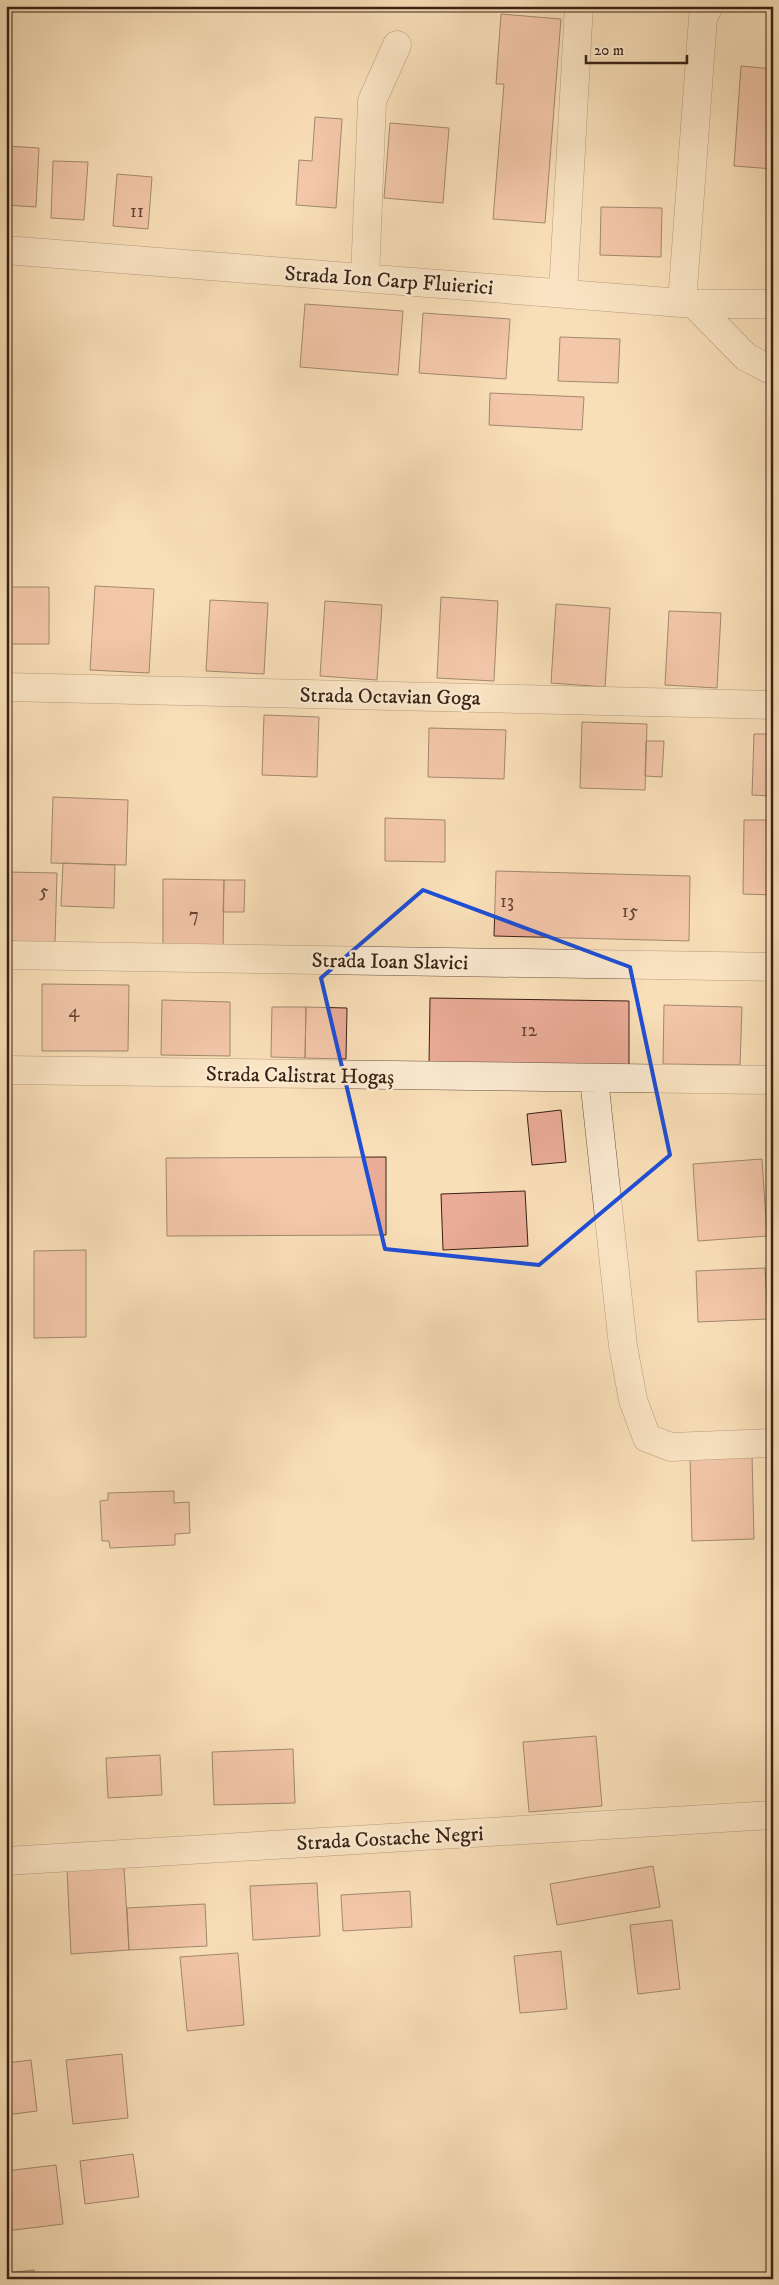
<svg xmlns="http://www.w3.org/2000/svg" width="779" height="2285" font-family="'IM FELL DW Pica',serif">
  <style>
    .building { fill: #eaab97; stroke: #392215 }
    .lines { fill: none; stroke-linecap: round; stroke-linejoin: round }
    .minor-casing { stroke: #69513e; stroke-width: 29 }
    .minor { stroke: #fbead1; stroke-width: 28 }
    .marked { fill: none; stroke: #1d4ed8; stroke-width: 4; stroke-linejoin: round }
    .labels { text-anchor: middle; stroke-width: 5; stroke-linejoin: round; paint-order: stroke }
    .number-label { font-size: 19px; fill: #654436 }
    .street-label { font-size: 21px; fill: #392215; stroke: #fbead1 }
  </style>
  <rect width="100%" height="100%" fill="#f9dfb8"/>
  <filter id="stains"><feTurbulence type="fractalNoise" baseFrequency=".004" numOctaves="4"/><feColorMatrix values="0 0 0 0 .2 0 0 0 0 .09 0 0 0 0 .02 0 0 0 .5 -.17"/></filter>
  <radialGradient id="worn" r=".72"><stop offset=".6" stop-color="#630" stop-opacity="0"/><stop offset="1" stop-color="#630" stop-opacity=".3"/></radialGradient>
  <path class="building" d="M501,14L561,19L545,223L493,219L504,84H496Z
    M741,66L773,69V169L734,166Z
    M315,117L342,119L336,208L296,205L299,160L312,161Z
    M390,123L449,128L443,203L384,198Z
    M6,146L39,148L36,207L6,205Z
    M53,161L88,162L84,220L51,218Z
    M117,174L152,177L148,229L113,226Z
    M601,207L662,208L661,257L600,255Z
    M6,279H10L6,347Z
    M305,304L403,311L398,375L300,367Z
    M423,313L510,319L506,379L419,373Z
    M560,337L620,339L618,383L558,381Z
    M490,393L584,397L582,430L489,425Z
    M95,586L154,589L149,673L90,670Z
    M6,587H49V644H6Z
    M441,597L498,601L494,681L437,678Z
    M210,600L268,603L264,674L206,671Z
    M325,601L382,605L377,680L320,676Z
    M556,604L610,608L605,687L551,683Z
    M669,611L721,613L717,688L665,685Z
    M264,715L319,717L317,777L262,775Z
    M582,722L647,724L645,790L580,788Z
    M429,728L506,730L504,779L428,777Z
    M754,734H773V796L752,795Z
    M646,741H664L662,777L645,776Z
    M53,797L128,800L126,865L51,863Z
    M385,818L445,820V862L385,861Z
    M744,820H773V895L743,894Z
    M63,863L115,865L114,908L61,906Z
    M496,871L690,876L689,941L494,936Z
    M8,872L57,873L55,943L7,941Z
    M163,879L224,880L223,950L163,949Z
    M224,880H245L244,912H223Z
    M42,984L129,985L128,1051H42Z
    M430,998L629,1001V1069L429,1066Z
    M162,1000L230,1002V1056L161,1055Z
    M664,1005L742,1007L740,1065L663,1064Z
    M272,1007H306L305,1058L271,1057Z
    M306,1007L347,1008L346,1059L305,1058Z
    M561,1110L566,1162L532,1165L527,1114Z
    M386,1157V1235L167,1236L166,1158Z
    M762,1159L767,1236L698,1241L693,1164Z
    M525,1191L528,1246L443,1250L441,1194Z
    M86,1250V1337L34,1338V1251Z
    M765,1268L768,1319L698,1322L696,1271Z
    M752,1455L754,1539L692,1541L690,1456Z
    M174,1491V1503L189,1502L190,1533L175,1534V1545L110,1548L109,1541H102L100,1501L108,1500V1493Z
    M596,1736L602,1806L529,1812L523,1742Z
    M293,1749L295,1803L214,1805L212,1752Z
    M160,1755L162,1795L108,1798L106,1758Z
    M653,1866L660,1907L557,1925L550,1884Z
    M124,1867L129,1950L71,1954L67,1870Z
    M317,1883L320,1936L253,1940L250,1886Z
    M410,1891L412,1927L343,1931L341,1895Z
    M205,1904L207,1946L129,1950L127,1908Z
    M672,1920L680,1989L638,1994L630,1925Z
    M561,1951L567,2009L520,2013L514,1956Z
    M238,1953L244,2025L187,2031L180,1957Z
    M122,2054L128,2118L73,2124L66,2060Z
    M31,2060L37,2111L6,2115V2063Z
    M133,2154L139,2197L85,2204L80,2161Z
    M56,2165L63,2224L6,2231V2171Z
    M34,2270L35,2279H6V2273Z"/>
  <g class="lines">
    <g class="minor-casing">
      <path id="minor" d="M6,250L694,304H773
        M365,278L372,101L397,45
        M563,293L579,6
        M682,303L703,18L709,6
        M694,304L746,357L773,371
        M6,687L773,705
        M6,955L773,967
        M6,1070L773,1080
        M594,1079L623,1346L633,1400L647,1438L671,1447L773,1443
        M6,1861L773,1815"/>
    </g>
    <use href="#minor" class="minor"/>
  </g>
  <path d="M0 0H779V2285H0ZM423,890L630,967L670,1155L539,1265L385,1249L321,978Z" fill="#f9dfb8" fill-opacity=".55" fill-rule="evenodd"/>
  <path class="marked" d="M423,890L630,967L670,1155L539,1265L385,1249L321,978Z"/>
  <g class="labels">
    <g class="number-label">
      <text x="137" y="217">11</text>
      <text x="44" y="897">5</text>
      <text x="507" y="907">13</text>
      <text x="630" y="917">15</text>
      <text x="194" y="921">7</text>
      <text x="74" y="1017">4</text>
      <text x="529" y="1036">12</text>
    </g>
    <g class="street-label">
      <text transform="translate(389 280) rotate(4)" y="7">Strada Ion Carp Fluierici</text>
      <text transform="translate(390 696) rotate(1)" y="7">Strada Octavian Goga</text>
      <text transform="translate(390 961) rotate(1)" y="7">Strada Ioan Slavici</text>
      <text transform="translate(300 1075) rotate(1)" y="7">Strada Calistrat Hogaș</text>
      <text transform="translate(390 1838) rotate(-3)" y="7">Strada Costache Negri</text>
    </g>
  </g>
  <rect width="779" height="2285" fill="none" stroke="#f9dfb8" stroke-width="25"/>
  <rect x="8" y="8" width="764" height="2270" fill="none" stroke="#392215" stroke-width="2.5"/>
  <rect x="12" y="12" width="754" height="2260" fill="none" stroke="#392215"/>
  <path d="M586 55v8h101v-8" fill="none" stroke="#392215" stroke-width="2.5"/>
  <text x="594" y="55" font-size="15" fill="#392215" stroke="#fbead1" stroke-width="4" paint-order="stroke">20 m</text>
  <rect width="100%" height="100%" filter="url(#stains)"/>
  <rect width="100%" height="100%" fill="url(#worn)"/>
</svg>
